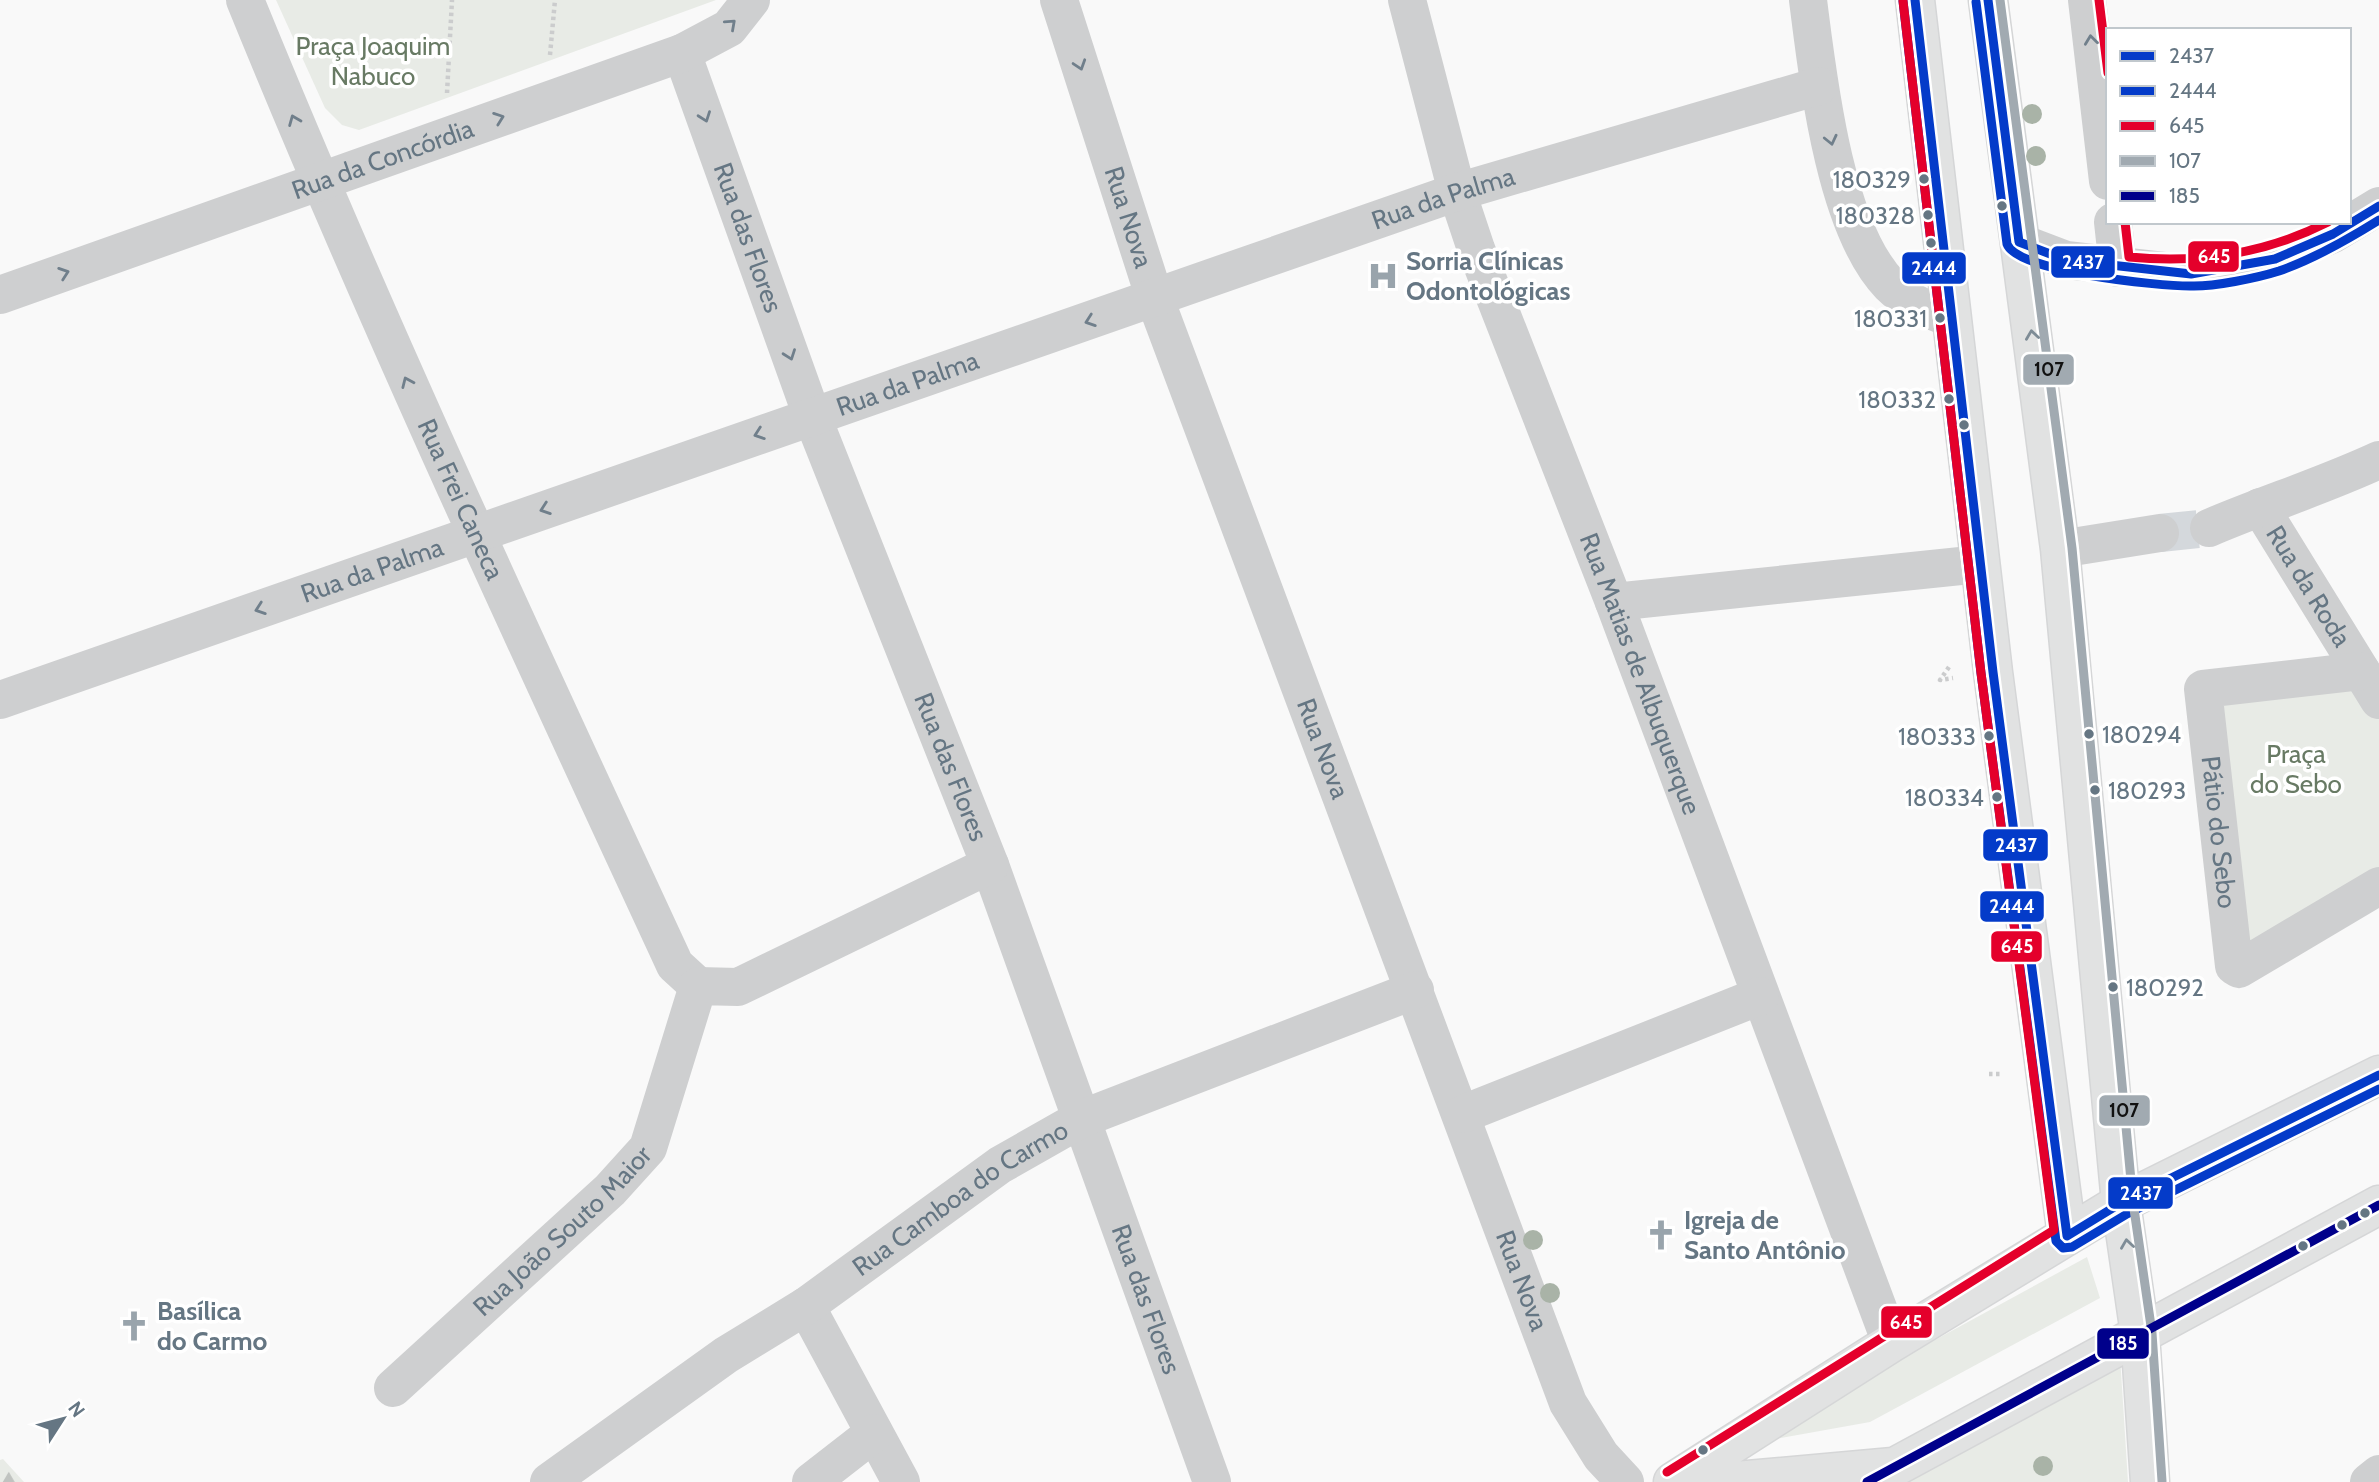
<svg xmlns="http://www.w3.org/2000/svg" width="2379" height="1482" font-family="Cabin,sans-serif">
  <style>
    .green { fill: #e8ebe6 }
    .forest { fill: url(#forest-firs) }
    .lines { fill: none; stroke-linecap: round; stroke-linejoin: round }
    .minor-tunnel { stroke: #d4d8dc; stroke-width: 38; stroke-dasharray: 38 19; stroke-linecap: butt }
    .major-casing { stroke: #d5d6d7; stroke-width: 41 }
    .path { stroke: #cbcccd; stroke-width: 4.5; stroke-dasharray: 3.5 3.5; stroke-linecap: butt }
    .minor { stroke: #cecfd0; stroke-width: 38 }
    .major { stroke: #e1e2e2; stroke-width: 38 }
    .bus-1-casing { stroke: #fff; stroke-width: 14 }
    .bus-2-casing { stroke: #fff; stroke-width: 14 }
    .bus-3-casing { stroke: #fff; stroke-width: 14 }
    .bus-4-casing { stroke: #fff; stroke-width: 14 }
    .bus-5-casing { stroke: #fff; stroke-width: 14 }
    .bus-1 { stroke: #043bc9; stroke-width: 9 }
    .bus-2 { stroke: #043bc9; stroke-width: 9 }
    .bus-3 { stroke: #e4002b; stroke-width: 9 }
    .bus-4 { stroke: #a1aab1; stroke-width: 9 }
    .bus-5 { stroke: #00008b; stroke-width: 9 }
    .tree { fill: #a9b3a7 }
    .oneway { stroke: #707f8b }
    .oneway2 { stroke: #7e8c96 }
    .bus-dot { fill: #657683; stroke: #fff; stroke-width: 2.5 }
    .labels { text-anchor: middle; stroke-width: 7; stroke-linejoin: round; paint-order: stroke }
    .bus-label { font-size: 24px; fill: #657683; stroke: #fff; text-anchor: end }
    .park-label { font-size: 26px; fill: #687a64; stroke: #fff }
    .street-label { font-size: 26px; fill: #657683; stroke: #fff }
    .poi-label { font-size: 26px; font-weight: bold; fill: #657683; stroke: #fff; text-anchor: start }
    .line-badge { stroke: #fff; stroke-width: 2.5 }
    .badge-label { font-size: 19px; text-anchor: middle; font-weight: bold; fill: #fff }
    .pale-badge-label { font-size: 19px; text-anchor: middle; font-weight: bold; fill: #111 }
  </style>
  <defs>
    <pattern id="forest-firs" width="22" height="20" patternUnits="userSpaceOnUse" patternTransform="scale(1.75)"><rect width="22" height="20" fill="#e8ebe6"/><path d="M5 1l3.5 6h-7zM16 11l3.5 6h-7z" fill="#c0c3c0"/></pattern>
  </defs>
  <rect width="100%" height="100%" fill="#f9f9f9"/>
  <path class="green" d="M276,0H716L359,130L342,125L325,108Z
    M2361,671L2379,700V887L2239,969L2203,689Z
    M2087,1257L2100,1298L1870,1422L1742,1445Z
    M2120,1356L2128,1482H1907Z"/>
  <path class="forest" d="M3,1459L24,1482H0V1460Z"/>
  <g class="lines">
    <path class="minor-tunnel" d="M2160,533L2209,528"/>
    <g class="major-casing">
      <path id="major" d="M1915,0L1993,672L2067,1236
        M1988,0L2060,549L2121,1203L2140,1334L2150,1482
        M1673,1482L1891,1343L2121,1203L2379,1075
        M1725,1482L1893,1467
        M1867,1482L2379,1205"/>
    </g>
    <path class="path" d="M550,55L555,0
      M447,93L452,0
      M1949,667L1940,680L1953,678
      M1989,1074H2000"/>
    <g class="minor">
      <path id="s1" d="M245,0C378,327 527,645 675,965L698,986"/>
      <path id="s2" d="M1059,0L1155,299L1568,1403L1601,1456L1625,1482"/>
      <path id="s3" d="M1407,0L1457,192L1476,249L1614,602L1891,1343"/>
      <path d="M1808,0C1818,78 1834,227 1890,285C1907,302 1929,310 1950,318"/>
      <path d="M2087,0L2108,181"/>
      <path id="s4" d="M682,53L812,416L990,865L1212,1482"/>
      <path d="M2113,222L2118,268"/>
      <path d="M2019,242L2066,260L2191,274L2275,259L2333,234L2379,206"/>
      <path id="s5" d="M0,295L682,53L729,28L751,0"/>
      <path id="s6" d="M2260,507L2379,700"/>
      <path d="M2209,528C2265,504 2323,486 2379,460"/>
      <path d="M2060,549L2160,533"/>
      <path d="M1614,602L1980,564"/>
      <path id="s7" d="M2361,671L2203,689L2234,966L2239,969L2379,886"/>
      <path id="s8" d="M0,700L1457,192L1819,86"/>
      <path d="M1463,1114L1760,996"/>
      <path d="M806,1306L901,1482"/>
      <path id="s9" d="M393,1388L610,1190L648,1148L698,986L738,987L990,865"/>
      <path id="s10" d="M549,1482L726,1355L806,1306L1000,1165L1081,1119L1415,990"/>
      <path d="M811,1482L874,1433"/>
      <path d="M2369,1482L2379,1474"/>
    </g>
    <use href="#major" class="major"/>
    <g class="bus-1-casing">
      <path id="bus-1" d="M1915,0L1993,672L2067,1236L2121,1203L2379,1075
        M1988,0L2019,242L2066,260L2191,274L2275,259L2333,234L2379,206"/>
    </g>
    <g class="bus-2-casing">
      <path id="bus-2" d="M1903,1L1981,673L2056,1241L2063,1248L2072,1247L2127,1214L2379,1089
        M1976,2L2007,244C2017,272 2159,286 2190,286C2213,287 2257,278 2279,271C2314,259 2347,240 2379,220"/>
    </g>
    <g class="bus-3-casing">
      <path id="bus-3" d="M2099,0L2108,73
        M2125,222L2129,257C2199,264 2265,254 2328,222
        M1667,1472L2054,1230L1981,673L1903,1"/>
    </g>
    <g class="bus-4-casing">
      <path id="bus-4" d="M2000,0L2072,548L2133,1202L2152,1333L2162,1481"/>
    </g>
    <g class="bus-5-casing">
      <path id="bus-5" d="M1867,1482L2379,1205"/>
    </g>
    <use href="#bus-1" class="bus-1"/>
    <use href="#bus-2" class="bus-2"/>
    <use href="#bus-3" class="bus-3"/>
    <use href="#bus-4" class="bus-4"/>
    <use href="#bus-5" class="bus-5"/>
  </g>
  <g class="tree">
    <circle cx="2032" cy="114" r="10"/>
    <circle cx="2036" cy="156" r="10"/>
    <circle cx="1533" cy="1240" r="10"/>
    <circle cx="1550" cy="1293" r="10"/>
    <circle cx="2043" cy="1466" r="10"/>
  </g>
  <defs><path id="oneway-chevron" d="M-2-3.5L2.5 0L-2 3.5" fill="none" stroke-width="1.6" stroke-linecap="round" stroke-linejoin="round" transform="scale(1.75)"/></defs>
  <g class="oneway">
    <use href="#oneway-chevron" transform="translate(731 24) rotate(-42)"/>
    <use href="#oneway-chevron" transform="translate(2091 40) rotate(-97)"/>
    <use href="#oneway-chevron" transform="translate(1080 65) rotate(72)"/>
    <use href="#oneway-chevron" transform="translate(705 117) rotate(70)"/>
    <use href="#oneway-chevron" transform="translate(499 118) rotate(-20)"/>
    <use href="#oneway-chevron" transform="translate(294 120) rotate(-112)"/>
    <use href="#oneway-chevron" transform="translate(1831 140) rotate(77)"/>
    <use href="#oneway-chevron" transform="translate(64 273) rotate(-19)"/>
    <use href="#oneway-chevron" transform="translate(1090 321) rotate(161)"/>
    <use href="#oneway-chevron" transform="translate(790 355) rotate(70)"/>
    <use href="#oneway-chevron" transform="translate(407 382) rotate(-114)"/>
    <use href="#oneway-chevron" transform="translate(759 434) rotate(161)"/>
    <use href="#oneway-chevron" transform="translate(545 509) rotate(161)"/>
    <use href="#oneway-chevron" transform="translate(260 609) rotate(161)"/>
  </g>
  <g class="oneway2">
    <use href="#oneway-chevron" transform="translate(2032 335) rotate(-98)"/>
    <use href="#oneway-chevron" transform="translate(2127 1244) rotate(-98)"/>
  </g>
  <defs>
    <g id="hospital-bare" transform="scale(2.415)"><path d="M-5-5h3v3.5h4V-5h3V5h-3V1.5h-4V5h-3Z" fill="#99a4ac" stroke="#fff" stroke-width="2.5" paint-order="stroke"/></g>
    <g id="church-bare" transform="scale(2.415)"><path d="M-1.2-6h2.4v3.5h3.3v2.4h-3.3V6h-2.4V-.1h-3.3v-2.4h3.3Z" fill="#99a4ac" stroke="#fff" stroke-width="2.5" paint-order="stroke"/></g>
  </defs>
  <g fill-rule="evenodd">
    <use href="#hospital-bare" x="1383" y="276"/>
    <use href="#church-bare" x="1661" y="1235"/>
    <use href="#church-bare" x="134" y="1326"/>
  </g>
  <g class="bus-dot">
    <circle cx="1924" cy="179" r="6"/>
    <circle cx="2002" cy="206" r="6"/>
    <circle cx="1928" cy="215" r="6"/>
    <circle cx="1931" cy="243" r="6"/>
    <circle cx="1940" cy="318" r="6"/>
    <circle cx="1949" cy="399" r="6"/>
    <circle cx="1964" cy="425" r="6"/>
    <circle cx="2089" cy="734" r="6"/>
    <circle cx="1989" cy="736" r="6"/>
    <circle cx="2095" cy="790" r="6"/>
    <circle cx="1997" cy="797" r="6"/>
    <circle cx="2113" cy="987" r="6"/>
    <circle cx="2365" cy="1213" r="6"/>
    <circle cx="2342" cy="1225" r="6"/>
    <circle cx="2303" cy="1246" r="6"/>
    <circle cx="1703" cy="1450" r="6"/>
  </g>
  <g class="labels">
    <g class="bus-label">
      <text x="1911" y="188">180329</text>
      <text x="1915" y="224">180328</text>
      <text x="1927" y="327">180331</text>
      <text x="1936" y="408">180332</text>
      <text x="2102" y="743" text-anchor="start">180294</text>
      <text x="1976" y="745">180333</text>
      <text x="2108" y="799" text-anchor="start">180293</text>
      <text x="1984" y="806">180334</text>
      <text x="2126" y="996" text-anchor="start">180292</text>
    </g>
    <g class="park-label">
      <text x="373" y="55">Praça Joaquim<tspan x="373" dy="30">Nabuco</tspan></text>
      <text x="2296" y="763">Praça<tspan x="2296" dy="30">do Sebo</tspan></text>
    </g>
    <g class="street-label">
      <text dy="9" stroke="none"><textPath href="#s5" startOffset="406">Rua da Concórdia</textPath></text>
      <text dy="9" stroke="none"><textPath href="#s8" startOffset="1528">Rua da Palma</textPath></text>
      <text dy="9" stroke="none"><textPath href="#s2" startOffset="228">Rua Nova</textPath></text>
      <text dy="9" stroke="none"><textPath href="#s4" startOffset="196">Rua das Flores</textPath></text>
      <text dy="9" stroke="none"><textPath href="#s8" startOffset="961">Rua da Palma</textPath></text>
      <text dy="9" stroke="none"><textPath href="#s1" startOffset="544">Rua Frei Caneca</textPath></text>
      <text dy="9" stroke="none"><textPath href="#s8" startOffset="394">Rua da Palma</textPath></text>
      <text dy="9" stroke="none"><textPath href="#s6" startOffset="93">Rua da Roda</textPath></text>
      <text dy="9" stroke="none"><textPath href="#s3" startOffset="714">Rua Matias de Albuquerque</textPath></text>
      <text dy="9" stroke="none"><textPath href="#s2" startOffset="794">Rua Nova</textPath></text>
      <text dy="9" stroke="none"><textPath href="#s4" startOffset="763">Rua das Flores</textPath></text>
      <text dy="9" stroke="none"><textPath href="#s7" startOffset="303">Pátio do Sebo</textPath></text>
      <text dy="9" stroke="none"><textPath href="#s10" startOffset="500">Rua Camboa do Carmo</textPath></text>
      <text dy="9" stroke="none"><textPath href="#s9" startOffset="231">Rua João Souto Maior</textPath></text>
      <text dy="9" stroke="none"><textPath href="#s2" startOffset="1362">Rua Nova</textPath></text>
      <text dy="9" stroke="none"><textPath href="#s4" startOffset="1330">Rua das Flores</textPath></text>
    </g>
    <g class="poi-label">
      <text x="1406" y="270">Sorria Clínicas<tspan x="1406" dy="30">Odontológicas</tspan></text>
      <text x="1684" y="1229">Igreja de<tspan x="1684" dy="30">Santo Antônio</tspan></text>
      <text x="157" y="1320">Basílica<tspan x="157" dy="30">do Carmo</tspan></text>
    </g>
  </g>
  <g class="line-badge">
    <rect x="2187" y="240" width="53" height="33" rx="7" fill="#e4002b"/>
    <rect x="2050" y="245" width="66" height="34" rx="7" fill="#043bc9"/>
    <rect x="1901" y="251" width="66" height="34" rx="7" fill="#043bc9"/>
    <rect x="2022" y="353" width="53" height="33" rx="7" fill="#a1aab1"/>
    <rect x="1982" y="828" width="67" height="34" rx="7" fill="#043bc9"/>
    <rect x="1979" y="890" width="66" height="33" rx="7" fill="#043bc9"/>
    <rect x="1990" y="930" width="53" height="33" rx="7" fill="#e4002b"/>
    <rect x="2098" y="1094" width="53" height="33" rx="7" fill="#a1aab1"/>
    <rect x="2107" y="1176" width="67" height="34" rx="7" fill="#043bc9"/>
    <rect x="1880" y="1305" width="53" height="34" rx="7" fill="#e4002b"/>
    <rect x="2096" y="1327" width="54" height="33" rx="7" fill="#00008b"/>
  </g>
  <g class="badge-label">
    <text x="2214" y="263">645</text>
    <text x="2083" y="269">2437</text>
    <text x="1934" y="275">2444</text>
    <text x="2016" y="852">2437</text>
    <text x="2012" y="913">2444</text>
    <text x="2017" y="953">645</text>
    <text x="2141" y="1200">2437</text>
    <text x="1906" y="1329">645</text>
    <text x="2123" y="1350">185</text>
  </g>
  <g class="pale-badge-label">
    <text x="2049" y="376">107</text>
    <text x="2124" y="1117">107</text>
  </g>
  <rect x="2106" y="28" width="245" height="196" fill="#ffffff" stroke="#c1c8cd" stroke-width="2"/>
  <rect x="2120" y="51" width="35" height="10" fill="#043bc9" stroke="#c1c8cd" stroke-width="2"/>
  <text x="2169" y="63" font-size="21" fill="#657683">2437</text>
  <rect x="2120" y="86" width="35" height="10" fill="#043bc9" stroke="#c1c8cd" stroke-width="2"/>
  <text x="2169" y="98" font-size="21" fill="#657683">2444</text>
  <rect x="2120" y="121" width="35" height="10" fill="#e4002b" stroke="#c1c8cd" stroke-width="2"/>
  <text x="2169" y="133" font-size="21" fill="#657683">645</text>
  <rect x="2120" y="156" width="35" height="10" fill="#a1aab1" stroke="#c1c8cd" stroke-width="2"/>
  <text x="2169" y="168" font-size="21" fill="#657683">107</text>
  <rect x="2120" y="191" width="35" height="10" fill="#00008b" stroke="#c1c8cd" stroke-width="2"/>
  <text x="2169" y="203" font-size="21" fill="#657683">185</text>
  <g transform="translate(63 1419) rotate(54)" stroke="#ffffff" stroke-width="5" paint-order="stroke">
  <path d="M0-5L12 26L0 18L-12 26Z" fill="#657683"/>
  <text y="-10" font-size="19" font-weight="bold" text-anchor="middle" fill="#657683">N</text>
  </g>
</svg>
